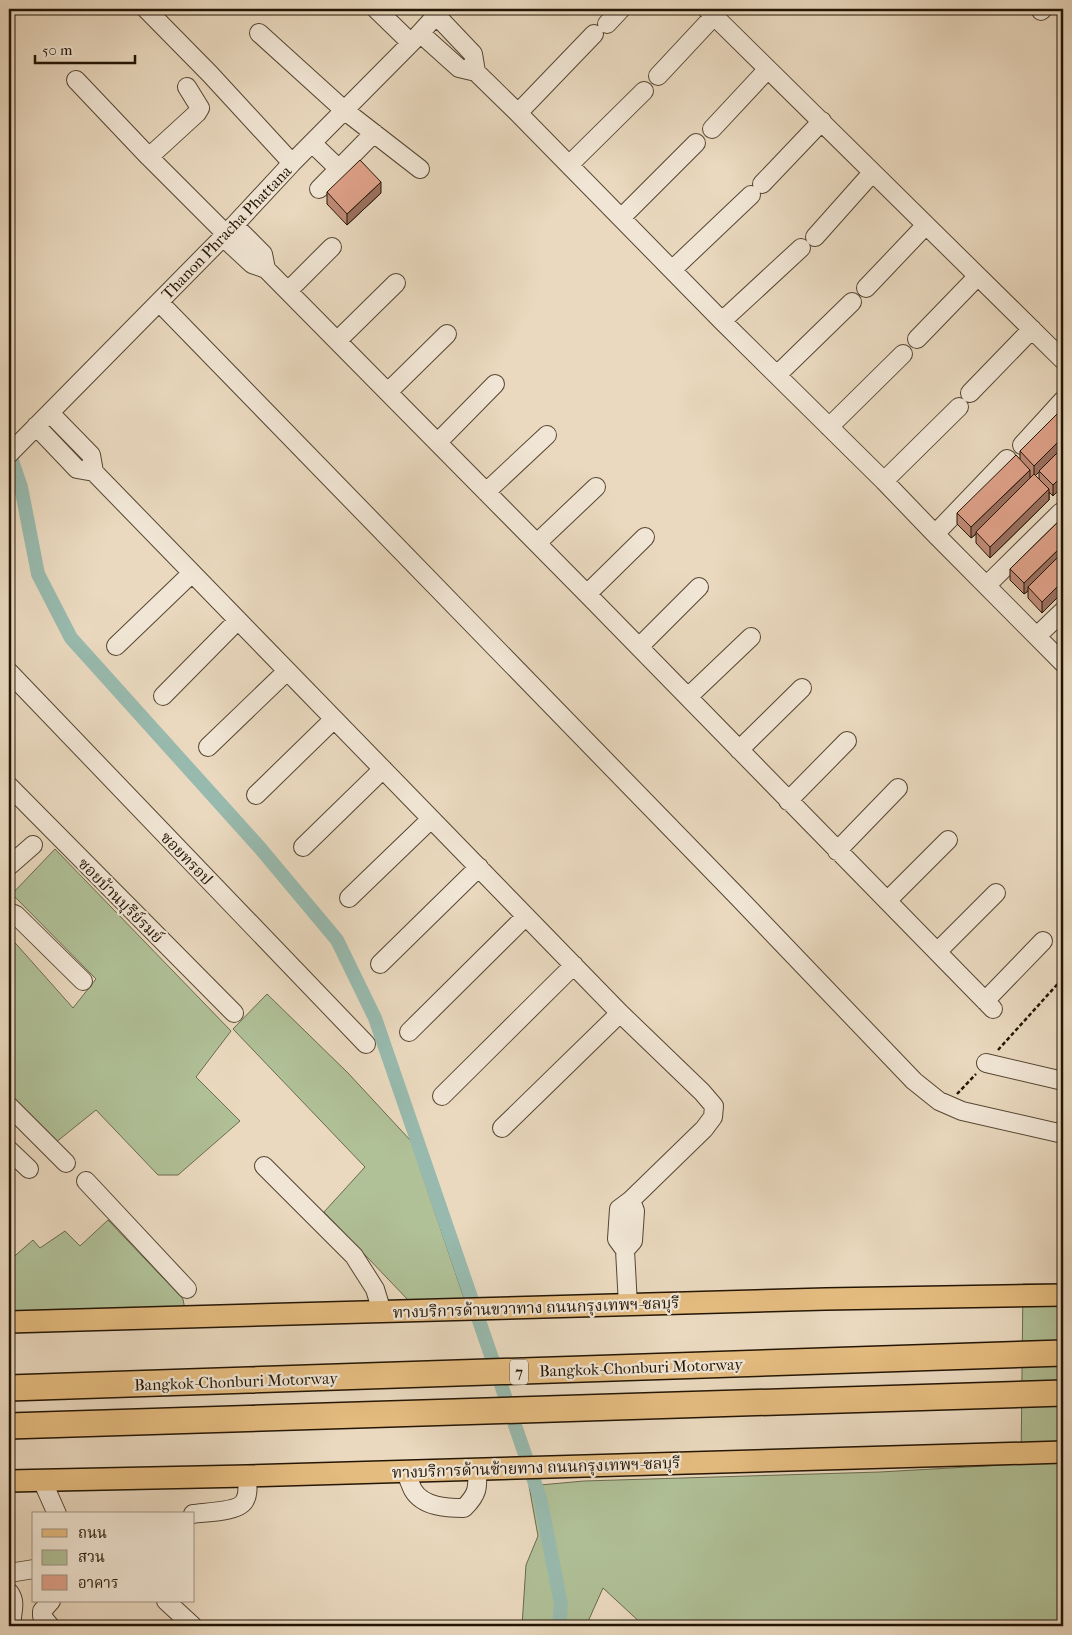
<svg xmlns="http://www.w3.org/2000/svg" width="1072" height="1635" font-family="'IM FELL French Canon','Noto Serif Thai',serif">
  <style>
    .green { fill: #b0c097; stroke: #6a6a4e }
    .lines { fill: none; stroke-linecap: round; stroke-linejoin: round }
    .canal { stroke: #98baae; stroke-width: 14 }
    .minor-casing { stroke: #554633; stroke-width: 20 }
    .major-casing { stroke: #231504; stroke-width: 24 }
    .highway-casing { stroke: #231504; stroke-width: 28 }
    .path { stroke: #231504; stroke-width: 2.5; stroke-dasharray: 4 2.5; stroke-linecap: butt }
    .minor { stroke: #f1e6d5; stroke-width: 18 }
    .major { stroke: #e5bc80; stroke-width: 21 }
    .highway { stroke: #e5bc80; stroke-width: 25 }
    .wall { fill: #bf8a76; stroke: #231504; fill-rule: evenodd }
    .shaded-wall { fill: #9b7160; stroke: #231504 }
    .building { fill: #dea189; stroke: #231504 }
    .labels { text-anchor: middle; stroke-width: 4.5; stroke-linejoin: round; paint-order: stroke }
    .shield { fill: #f1e6d5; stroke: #615443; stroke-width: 1 }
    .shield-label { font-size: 15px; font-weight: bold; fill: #231504 }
    .street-label { font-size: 16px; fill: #231504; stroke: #f1e6d5 }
  </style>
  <rect width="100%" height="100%" fill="#ead9bf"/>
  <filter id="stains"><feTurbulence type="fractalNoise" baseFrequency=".004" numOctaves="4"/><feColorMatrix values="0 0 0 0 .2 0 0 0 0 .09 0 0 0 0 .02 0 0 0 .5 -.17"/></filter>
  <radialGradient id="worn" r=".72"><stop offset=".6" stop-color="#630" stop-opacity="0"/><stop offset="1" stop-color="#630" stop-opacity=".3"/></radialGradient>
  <path class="green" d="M55,849L231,1031L196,1077L240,1121L178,1175H158L96,1110L55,1143L9,1098V936L73,1008L96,979L12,894Z
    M267,994L348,1073L411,1141L465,1301L410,1302L324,1212L365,1167L233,1029Z
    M108,1220L183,1299L185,1310L9,1312V1261L33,1240L40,1248L65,1231L80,1246Z
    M1023,1284H1063V1626H644L603,1588L586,1626H522L526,1565L538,1536L529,1486L584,1481L880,1472L1021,1464Z"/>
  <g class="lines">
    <path class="canal" d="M9,452L21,487L38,574L71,638L260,848L337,940L375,1018L540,1498L561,1604L559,1626"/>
    <g class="minor-casing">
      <path id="minor" d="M146,9L210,74L292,163
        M376,9L411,43
        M707,9L1063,360
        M1041,11L1043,9
        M436,15L473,54L476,72
        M607,24L621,9
        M259,33L344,110L420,169
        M420,33L459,68L476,72L518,113L722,321L884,481L935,534L1063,663
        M658,76L714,16
        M76,80L149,157L226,234
        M518,113L594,34
        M712,129L767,70
        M312,143L339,169
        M149,157L197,113L200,108L187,87
        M569,165L644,91
        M762,184L822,121
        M319,189L374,133
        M621,218L696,143
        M234,225L263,254L266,269
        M223,237L252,264L266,269L587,594L993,1009
        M815,237L872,173
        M672,270L751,195
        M866,288L925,226
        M288,291L332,247
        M159,302L736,895L914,1081L939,1101L962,1111L1063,1134
        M722,321L801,248
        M917,339L977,277
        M337,341L396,283
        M777,375L852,302
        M388,392L447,334
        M970,393L1032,329
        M50,413L91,455L94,472
        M36,426L77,469L94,472L620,1013L702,1092L714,1106L713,1117L704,1129L631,1200L619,1209L617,1239L625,1250L628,1305
        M829,427L903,354
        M438,442L495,384
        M1022,445L1063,400
        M9,454L226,234L292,163L411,43L442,9
        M884,481L959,407
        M486,492L547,435
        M935,534L1007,459
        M537,543L596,487
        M987,585L1061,512
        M587,594L645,537
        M1037,636L1063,611
        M116,646L192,573
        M639,647L699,587
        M9,672L366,1044
        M163,696L238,620
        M688,697L751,637
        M208,747L287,671
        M739,750L802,688
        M9,786L234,1013
        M256,795L334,719
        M788,801L847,741
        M303,847L383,769
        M837,851L898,788
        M9,866L33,845
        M349,898L431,819
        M887,901L948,840
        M9,912L16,915L83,981
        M937,952L996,893
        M380,964L479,867
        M985,1001L1043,941
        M409,1032L526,916
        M986,1063L1063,1081
        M442,1096L574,965
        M9,1106L66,1163
        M502,1128L620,1013
        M9,1150L29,1169
        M264,1166L354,1256L375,1289L382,1312
        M86,1181L187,1289
        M625,1250L633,1241L635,1211L631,1200
        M405,1471C408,1477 410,1484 413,1490C423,1507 447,1508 464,1508C478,1494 478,1488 477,1469
        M42,1480L57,1514
        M193,1514C206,1512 240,1512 245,1500C249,1493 247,1484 247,1476
        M9,1573L34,1569
        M9,1592C18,1604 10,1614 12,1626
        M166,1601L193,1626
        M50,1626L42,1616V1611L51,1601"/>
    </g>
    <g class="major-casing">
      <path id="major" d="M9,1322L826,1299L1063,1295
        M9,1481L247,1476L1063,1452"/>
    </g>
    <g class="highway-casing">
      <path id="highway" d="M9,1388L1063,1353
        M9,1426L1063,1393"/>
    </g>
    <path class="path" d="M998,1050L1063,978
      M957,1094L976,1074"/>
    <use href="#minor" class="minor"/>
    <use href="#major" class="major"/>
    <use href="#highway" class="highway"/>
  </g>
  <path class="wall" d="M327,192L381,193L347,225L327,204Z
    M1063,408L1053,496L1049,492V500L990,558L976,543V534L971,538L957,524V513L1020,459V451ZM1039,472V479L1035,475Z
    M1063,517L1042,613L1028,598V591L1024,594L1010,580V569Z
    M1063,618V634L1061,631V620Z"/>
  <path class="shaded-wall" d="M381,182V193L347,225V214Z
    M1063,437V448L1034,477V466Z
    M1030,470V481L976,532V534L971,538V527Z
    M1063,475V486L1053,496V485Z
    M1049,489V500L990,558V547Z
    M1063,545V556L1028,587V591L1024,594V583Z
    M1063,581V592L1042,613V602Z"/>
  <path class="building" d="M360,160L381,182L347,214L327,192Z
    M1063,408V437L1034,466L1020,451Z
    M1063,447V475L1053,485L1039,471Z
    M1016,455L1030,470L971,527L957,513Z
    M1034,474L1049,489L990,547L976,532Z
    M1063,517V545L1024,583L1010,569Z
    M1063,552V581L1042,602L1028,587Z"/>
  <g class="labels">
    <rect class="shield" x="510" y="1359.5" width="18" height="25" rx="4"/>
    <g class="shield-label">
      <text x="519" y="1377">7</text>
    </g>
    <g class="street-label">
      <text transform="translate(226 232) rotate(-46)" y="6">Thanon Phracha Phattana</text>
      <text transform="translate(187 858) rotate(46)" y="6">ซอยทรอป</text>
      <text transform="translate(121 900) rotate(45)" y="6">ซอยบ้านบุรีย์รมย์</text>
      <text transform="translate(536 1307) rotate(-2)" y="6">ทางบริการด้านขวาทาง ถนนกรุงเทพฯ-ชลบุรี</text>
      <text transform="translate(641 1367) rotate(-2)" y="6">Bangkok-Chonburi Motorway</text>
      <text transform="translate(236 1381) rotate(-2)" y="6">Bangkok-Chonburi Motorway</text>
      <text transform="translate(536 1467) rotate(-2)" y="6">ทางบริการด้านซ้ายทาง ถนนกรุงเทพฯ-ชลบุรี</text>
    </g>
  </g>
  <rect width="1072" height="1635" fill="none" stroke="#ead9bf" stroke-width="30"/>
  <rect x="10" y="10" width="1052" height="1615" fill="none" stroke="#231504" stroke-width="2.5"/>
  <rect x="15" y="15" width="1042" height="1605" fill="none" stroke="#231504"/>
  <rect x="32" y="1512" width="162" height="90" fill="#f1e6d5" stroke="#9f9281"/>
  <rect x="42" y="1529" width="25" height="8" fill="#e5bc80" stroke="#9f9281"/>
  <text x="78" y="1538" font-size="15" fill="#231504">ถนน</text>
  <rect x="42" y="1550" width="25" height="15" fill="#b0c097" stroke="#9f9281"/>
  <text x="78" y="1562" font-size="15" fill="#231504">สวน</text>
  <rect x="42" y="1575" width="25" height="15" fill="#dea189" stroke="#9f9281"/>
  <text x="78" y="1588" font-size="15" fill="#231504">อาคาร</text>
  <path d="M35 55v8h100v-8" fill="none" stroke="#231504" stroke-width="2.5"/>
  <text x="42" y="55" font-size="15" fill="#231504" stroke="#f1e6d5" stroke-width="4" paint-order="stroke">50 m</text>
  <rect width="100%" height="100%" filter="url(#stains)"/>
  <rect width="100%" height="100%" fill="url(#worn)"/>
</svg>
